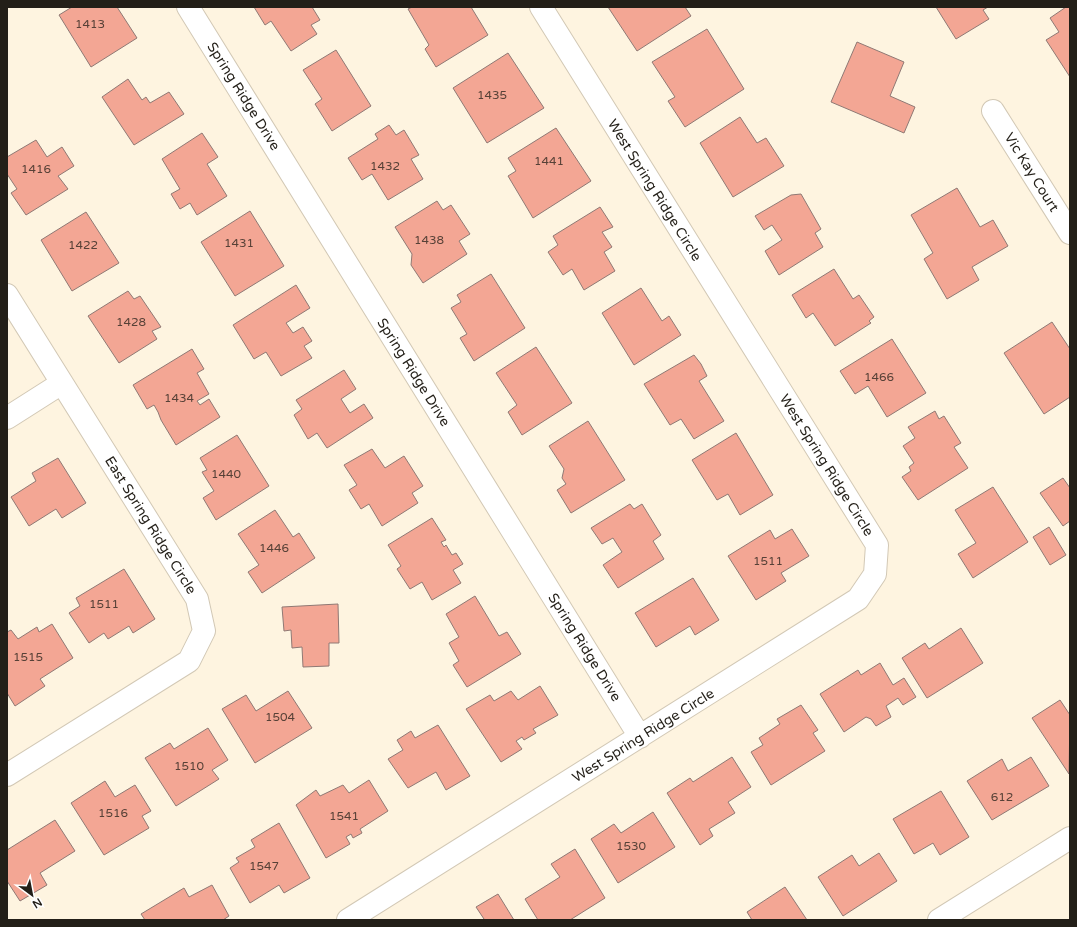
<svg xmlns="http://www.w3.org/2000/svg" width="1077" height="927" font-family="'Varela Round',sans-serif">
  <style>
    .building { fill: #f3a694; stroke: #8f7974 }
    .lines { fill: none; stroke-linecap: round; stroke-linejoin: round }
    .minor-casing { stroke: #d2c8b5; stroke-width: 24 }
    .minor { stroke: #fff; stroke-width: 22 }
    .labels { text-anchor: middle; stroke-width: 3; stroke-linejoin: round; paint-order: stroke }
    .number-label { font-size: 12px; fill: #574137 }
    .street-label { font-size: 14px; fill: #231f18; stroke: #fff }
  </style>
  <rect width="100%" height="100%" fill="#fef4e0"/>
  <path class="building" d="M72,7H117L137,38L91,67L59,15Z
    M254,7H312L320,20L311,25L317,34L291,51L271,21L265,25Z
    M412,7H471L488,35L436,67L425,49L429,45L408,9Z
    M608,7H685L691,16L637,51Z
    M936,7H988L983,10L989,19L956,39Z
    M1066,7H1070V77L1046,40L1059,32L1050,18Z
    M707,29L744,89L685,127L668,101L675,97L652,62Z
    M857,42L904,62L890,96L915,107L904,133L831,102Z
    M336,50L371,106L332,131L315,104L322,99L303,70Z
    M508,53L544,108L487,143L453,88Z
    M128,79L142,100L146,97L150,103L169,92L184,114L134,145L102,97Z
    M740,117L757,143L766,138L784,166L733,197L700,143Z
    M389,125L396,135L404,130L419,155L411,159L423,179L388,200L372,174L362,180L348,158L378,139L375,134Z
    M556,128L591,181L533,218L508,176L516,171L508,158Z
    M202,133L218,157L207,164L227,196L197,215L190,203L180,209L171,194L180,189L162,159Z
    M36,140L47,157L62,147L74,166L58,176L68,189L26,215L11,193L17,189L7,174V157Z
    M957,188L980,227L993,220L1008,246L972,267L979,280L947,299L924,259L933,253L911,215Z
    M801,194L821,229L815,233L823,247L779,275L765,251L782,240L772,225L764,230L755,216L791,195Z
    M437,201L443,210L451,205L470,234L459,241L467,254L423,283L411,265L412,254L395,227Z
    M600,207L613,227L602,232L612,247L604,252L615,271L584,290L572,269L563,275L548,252L558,245L553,236Z
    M250,211L284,266L235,296L201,242Z
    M86,212L119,263L72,291L41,240Z
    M834,269L853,299L859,295L874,317L869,321L871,323L835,346L813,313L806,318L792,295Z
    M491,274L525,328L474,361L460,338L467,334L451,308L461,302L457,295Z
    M296,285L310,308L286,323L293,333L303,327L312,341L304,346L312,358L281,376L266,352L254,359L233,325Z
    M641,288L662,321L669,316L681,335L634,365L602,313Z
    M128,291L134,299L140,296L161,327L152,331L157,339L119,363L88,316Z
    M1052,322L1070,349V397L1044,414L1004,353Z
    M892,339L926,393L887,417L868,386L855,394L840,371Z
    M536,347L572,403L522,435L508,412L517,405L496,373Z
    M192,349L204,369L197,373L209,394L197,401L200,405L209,399L220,417L176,445L161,420L158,412L154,405L147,409L133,385Z
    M694,355L701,364L707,376L699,381L724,421L694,439L681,419L670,425L644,384Z
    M344,370L356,389L341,399L350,413L364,404L373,418L327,448L317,433L308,439L294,415L302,409L296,400Z
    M935,411L939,419L944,416L961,443L954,447L968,468L918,500L902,477L911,471L909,467L914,463L903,446L915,438L908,427Z
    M588,421L625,480L571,513L557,490L566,484L562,478L564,469L549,446Z
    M736,433L773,495L740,515L728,494L717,500L692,460Z
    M237,435L269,486L216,520L203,498L214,491L202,472L207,470L200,458Z
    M372,449L385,468L404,456L423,486L412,493L418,503L382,526L369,504L361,509L349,490L357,485L344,465Z
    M58,458L86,503L62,518L56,509L29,526L11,497L36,481L32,473Z
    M1063,478L1070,488V521L1063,526L1040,493Z
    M993,487L1028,542L973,578L958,554L976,543L955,510Z
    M630,504L634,509L642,504L661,535L653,541L664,559L618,588L603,565L622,552L613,538L602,544L591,528Z
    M275,510L293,537L299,533L315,558L262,593L248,572L259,565L238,534Z
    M432,518L446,540L441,542L444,547L446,545L452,555L456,553L463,564L453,570L461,583L432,600L422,582L410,589L397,569L401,566L388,545Z
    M1049,527L1066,555L1050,565L1033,537Z
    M792,529L809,556L781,573L786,581L756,600L728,556L770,530L775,539Z
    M124,569L155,619L133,633L129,626L108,639L104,633L89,643L69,613L80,606L76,598Z
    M693,578L719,620L695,635L690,626L656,647L635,613Z
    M475,596L499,636L507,632L521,654L467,687L453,665L459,661L449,643L459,637L446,614Z
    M338,604L339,643H329V666L303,667L302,647L292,648L291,630L284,631L282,607Z
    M52,624L73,658L40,679L45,686L15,706L7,693V632L11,630L18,639L37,627L39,632Z
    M961,628L983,663L927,698L902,658L925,643L929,649Z
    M880,663L893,685L904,678L916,697L903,705L898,698L886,706L891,717L876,726L871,719L866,717L844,732L820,694L858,670L861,675Z
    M540,686L558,715L533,729L536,733L524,740L522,737L516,741L522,749L501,762L466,709L490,695L494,701L511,691L518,700Z
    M288,691L312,728L255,763L222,709L246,695L256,711Z
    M1060,700L1070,715L1069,774L1032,718Z
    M801,705L818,730L813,733L825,751L771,785L751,752L763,745L759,738L780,724L777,719Z
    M438,725L470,776L446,790L436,772L408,788L388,759L403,750L397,740L411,731L415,738Z
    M208,728L228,760L212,770L219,779L176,806L145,758L170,743L174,749Z
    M732,757L751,787L728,802L735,813L709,829L713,836L700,845L667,793L690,778L693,782Z
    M1031,757L1049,786L992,820L967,781L1002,759L1008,771Z
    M369,780L388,811L360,829L362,833L353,838L351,834L346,837L350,844L326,858L296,805L316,790L320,796L343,785L349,793Z
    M105,781L115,797L135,785L151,811L142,816L149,828L104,855L71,803Z
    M941,791L969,837L940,855L933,843L914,854L893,819Z
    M653,812L675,847L618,883L591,839L614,824L621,833Z
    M55,820L75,851L40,873L47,885L20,901L7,881V850Z
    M279,823L310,878L284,893L279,885L250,903L230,868L239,862L236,858L255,847L251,840Z
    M575,849L605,898L570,920H538L525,899L560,877L551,864Z
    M879,853L897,881L843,916L818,877L852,855L859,866Z
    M212,885L229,916L223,920H145L141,914L184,888L189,897Z
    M785,887L807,920H752L747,912Z
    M498,894L514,920H482L484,919L476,907Z"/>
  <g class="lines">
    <g class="minor-casing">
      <path id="minor" d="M188,7L640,737
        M993,111L1070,233
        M7,295L197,599L204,631L189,661L7,775
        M7,418L62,383
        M348,920L858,599L875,574L877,545L541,7
        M939,920L1070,838"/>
    </g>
    <use href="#minor" class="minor"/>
  </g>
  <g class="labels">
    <g class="number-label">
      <text x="90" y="28">1413</text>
      <text x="492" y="99">1435</text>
      <text x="549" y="165">1441</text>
      <text x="385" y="170">1432</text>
      <text x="36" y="173">1416</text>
      <text x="429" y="244">1438</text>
      <text x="239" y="247">1431</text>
      <text x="83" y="249">1422</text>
      <text x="131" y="326">1428</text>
      <text x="879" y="381">1466</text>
      <text x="179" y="402">1434</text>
      <text x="226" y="478">1440</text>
      <text x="274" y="552">1446</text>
      <text x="768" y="565">1511</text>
      <text x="104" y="608">1511</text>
      <text x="28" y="661">1515</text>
      <text x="280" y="721">1504</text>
      <text x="189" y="770">1510</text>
      <text x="1002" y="801">612</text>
      <text x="113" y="817">1516</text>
      <text x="344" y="820">1541</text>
      <text x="631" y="850">1530</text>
      <text x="264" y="870">1547</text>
    </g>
    <g class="street-label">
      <text transform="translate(244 96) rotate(58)" y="5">Spring Ridge Drive</text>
      <text transform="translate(1032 172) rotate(58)" y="5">Vic Kay Court</text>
      <text transform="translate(655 190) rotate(58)" y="5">West Spring Ridge Circle</text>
      <text transform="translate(414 372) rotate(58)" y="5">Spring Ridge Drive</text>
      <text transform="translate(827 465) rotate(58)" y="5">West Spring Ridge Circle</text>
      <text transform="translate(151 525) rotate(58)" y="5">East Spring Ridge Circle</text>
      <text transform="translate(585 647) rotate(58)" y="5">Spring Ridge Drive</text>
      <text transform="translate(643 735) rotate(-32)" y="5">West Spring Ridge Circle</text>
    </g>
  </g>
  <rect width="1077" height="927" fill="none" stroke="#231f18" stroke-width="16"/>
  <g transform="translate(32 895) rotate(148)" stroke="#ffffff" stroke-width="3" paint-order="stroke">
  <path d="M0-3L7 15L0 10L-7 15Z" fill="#231f18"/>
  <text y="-6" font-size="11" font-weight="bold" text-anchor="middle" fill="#231f18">N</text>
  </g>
</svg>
